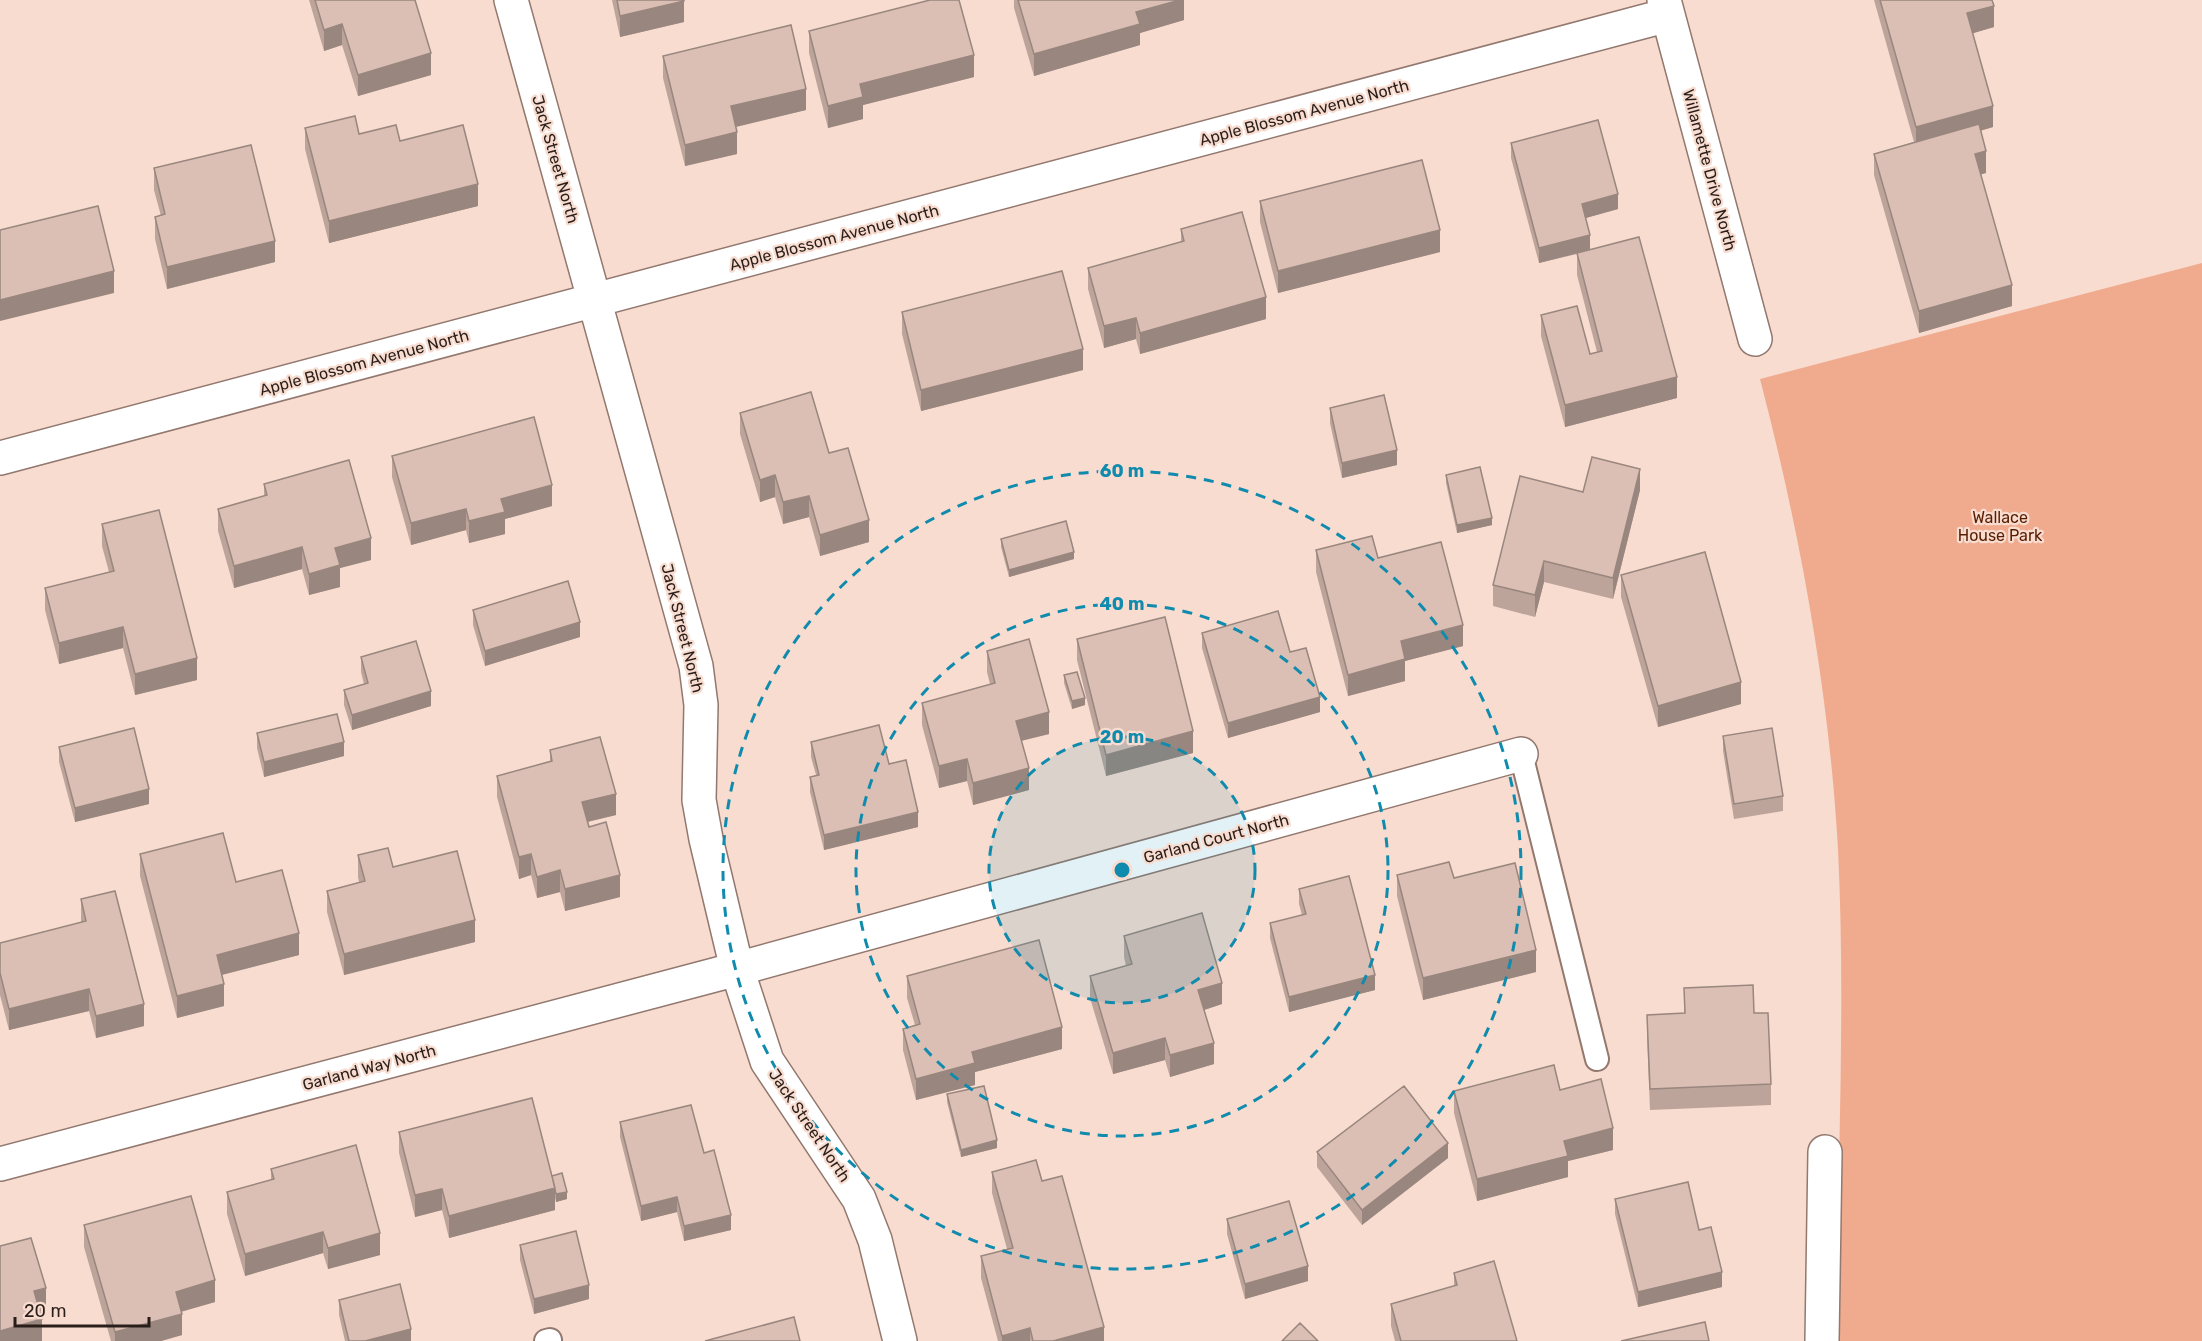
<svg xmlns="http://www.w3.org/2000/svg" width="2202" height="1341" font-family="Rubik,sans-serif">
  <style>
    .green { fill: #f0ab8e }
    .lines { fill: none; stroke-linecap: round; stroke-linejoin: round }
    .lane-casing { stroke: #92786e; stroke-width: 26 }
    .street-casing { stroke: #92786e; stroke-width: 36 }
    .lane { stroke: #fff; stroke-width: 22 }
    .street { stroke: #fff; stroke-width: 33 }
    .wall { fill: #bca49b }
    .shaded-wall { fill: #99867e }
    .building { fill: #dbbfb4; stroke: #99867e; stroke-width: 1.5 }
    .ring { fill: none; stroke: #108bad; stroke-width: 3; stroke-dasharray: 10 8 }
    .labels { text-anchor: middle; stroke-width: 4.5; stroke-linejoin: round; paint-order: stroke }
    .street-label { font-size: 16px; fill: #291e1a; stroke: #f8dcd0 }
    .park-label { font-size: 16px; fill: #571d00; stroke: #f8dcd0 }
    .centre { fill: #108bad; stroke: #f8dcd0; stroke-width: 3 }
    .ring-label { font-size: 18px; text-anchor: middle; font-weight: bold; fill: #108bad; stroke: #f8dcd0; stroke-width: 4.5; stroke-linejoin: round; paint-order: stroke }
  </style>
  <rect width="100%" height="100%" fill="#f8dcd0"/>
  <path class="green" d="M2202,263V1341H1836C1837,1177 1846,1013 1838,849C1829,691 1800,532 1760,379Z"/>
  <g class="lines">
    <g class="lane-casing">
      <path id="lane" d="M1521,754L1597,1059
        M546,1341L550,1340"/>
    </g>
    <g class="street-casing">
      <path id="street" d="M511,0L696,666L701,705L699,800L706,839L737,969L767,1061L859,1199L875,1240L900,1341
        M1664,0L1755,339
        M0,458L1668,15
        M0,1164L737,969L1521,754
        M1822,1341L1825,1152"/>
    </g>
    <use href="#lane" class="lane"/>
    <use href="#street" class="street"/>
  </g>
  <path class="wall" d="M309,0H415L431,75L358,96L342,45L324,51Z
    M612,0H684V22L620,37Z
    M1014,0H1184V20L1140,33V45L1034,76L1014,8Z
    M1874,0H1992L1994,27L1973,33L1993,127L1980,131L1986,173L1981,174L2012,306L1919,333L1874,175V154L1914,142Z
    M809,31L974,77L863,105V119L828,128L809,53Z
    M663,56L806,110L736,127L737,154L685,166L663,78Z
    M305,128L359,134L400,141L478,206L329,243L305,149Z
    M1511,143L1618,209L1586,218L1590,250L1677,398L1565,427L1541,336V315L1590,354L1597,352L1577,275V254L1539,263L1511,158Z
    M154,168L275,262L167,289L155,239V217L161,216L154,190Z
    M1260,201L1440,252L1278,293L1260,222Z
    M1181,229L1266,319L1140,354L1136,339L1104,348L1088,289V268L1181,242Z
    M902,312L1083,370L921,411L902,334Z
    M1330,408L1397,465L1342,478L1330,423Z
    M740,413L829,453L869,542L820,556L809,517L783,524L775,497L760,502L740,434Z
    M392,456L552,506L505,519V534L469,543L466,530L411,545L392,477Z
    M1446,475L1492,525L1457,533L1446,483Z
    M264,484L371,560L340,568V587L309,595L302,569L234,588L218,531V509L264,496Z
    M1640,490L1613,599L1544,582L1535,617L1493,606V585L1583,492Z
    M102,524L197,680L135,695L123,648L59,664L45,610V588L109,572L102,546Z
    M1001,539L1074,559L1009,577L1001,547Z
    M1316,550L1378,558L1463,646L1405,661V681L1348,696L1316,572Z
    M1621,575L1741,704L1658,727L1621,597Z
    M473,610L580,637L485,666L473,625Z
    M1202,633L1290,652L1320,712L1228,738L1202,648Z
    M1077,639L1193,753L1106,776L1077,660Z
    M987,651L1049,734L1021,741L1029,790L973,805L967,781L939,788L922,725V703L990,684L987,672Z
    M361,657L431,706L352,730L344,705V690L364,684L361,672Z
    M1064,675L1085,705L1072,709L1064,683Z
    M257,733L344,756L264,777L257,748Z
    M1723,736L1783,796V811L1734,819L1723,751Z
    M811,742L889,764L918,827L824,850L810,792V777L816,775L811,757Z
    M59,747L149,804L75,822L59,762Z
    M550,750L616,815L588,822L620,897L565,911L560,892L537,898L531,875L519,879L497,797V776L550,761Z
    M140,854L236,882L299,955L222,975L224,1006L177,1018L140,876Z
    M358,855L393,867L475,942L344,975L327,912V891L359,882L358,877Z
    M1397,875L1454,878L1536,972L1423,1000L1397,896Z
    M1299,889L1375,990L1289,1012L1270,938V923L1302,915L1299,904Z
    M81,899L144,1026L96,1038L89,1011L9,1030L0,995V943L81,922Z
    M1124,936L1222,1004L1204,1010L1214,1064L1170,1077L1165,1060L1113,1074L1090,998V976L1126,966L1124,957Z
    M907,976L1062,1049L975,1072V1085L916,1100L903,1050V1029L915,1025L907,998Z
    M1684,988L1771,1084V1105L1650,1110L1647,1036V1015L1684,1013Z
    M1560,1090L1613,1150L1568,1161V1177L1477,1201L1454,1113V1091Z
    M947,1094L997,1148L961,1157L947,1102Z
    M620,1122L731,1230L684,1241L677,1212L641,1221L620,1137Z
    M399,1132L552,1176L567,1199L556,1202L555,1198V1210L449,1238L442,1210L415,1217L399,1153Z
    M1317,1152L1448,1158L1362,1225L1317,1167Z
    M271,1169L380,1255L328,1269L323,1253L245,1276L227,1214V1192L271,1180Z
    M992,1172L1042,1181L1104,1341H998L981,1278V1256L1007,1249L992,1193Z
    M1615,1199L1699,1230L1722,1287L1638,1307L1615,1214Z
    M1227,1219L1308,1281L1245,1299L1227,1234Z
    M84,1225L215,1302L181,1312L182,1335L161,1341H111L84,1247Z
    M520,1245L589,1299L534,1314L520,1260Z
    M1454,1273L1517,1341H1395L1391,1326V1304L1454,1286Z
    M339,1300L411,1341H345L339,1315Z"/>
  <path class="shaded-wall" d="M1180,0H1184V20L1140,33V45L1034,76V54L1136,12Z
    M684,1V22L620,37V16Z
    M1994,6V27L1967,35V13Z
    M342,24V45L324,51V30Z
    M431,53V75L358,96V75Z
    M974,55V77L863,105V119L828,128V106L860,84Z
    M806,89V110L731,128V106Z
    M1993,106V127L1916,149V127Z
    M737,132V154L685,166V145Z
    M1986,151V173L1975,176V154Z
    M478,184V206L329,243V221Z
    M1618,194V209L1582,219V204Z
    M1440,230V252L1278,293V271Z
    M1590,235V250L1539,263V248Z
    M275,241V262L167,289V267Z
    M114,271V293L0,321V300Z
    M2012,285V306L1919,333V311Z
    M1266,297V319L1140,354V333Z
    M1136,318V339L1104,348V326Z
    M1083,349V370L921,411V390Z
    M1677,377V398L1565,427V405Z
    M1397,450V465L1342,478V463Z
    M1640,469V490L1613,599V578Z
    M775,475V497L760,502V480Z
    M552,485V506L505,519V534L469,543V521L501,499Z
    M809,496V517L783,524V502Z
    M466,509V530L411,545V523Z
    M1492,518V525L1457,533V525Z
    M869,520V542L820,556V535Z
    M371,538V560L340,568V587L309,595V574L335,548Z
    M302,547V569L234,588V566Z
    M1074,552V559L1009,577V570Z
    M1544,561V582L1535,617V595Z
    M580,622V637L485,666V651Z
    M1463,625V646L1405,661V681L1348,696V675L1401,641Z
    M123,627V648L59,664V643Z
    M197,658V680L135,695V674Z
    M1741,682V704L1658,727V706Z
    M431,691V706L352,730V715Z
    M1320,697V712L1228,738V723Z
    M1085,698V705L1072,709V701Z
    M1049,712V734L1016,742V721Z
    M1193,731V753L1106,776V755Z
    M344,742V756L264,777V762Z
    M967,759V781L939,788V766Z
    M1029,768V790L973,805V783Z
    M149,789V804L75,822V808Z
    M616,794V815L582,823V802Z
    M918,812V827L824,850V835Z
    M531,854V875L519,879V857Z
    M560,870V892L537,898V877Z
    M620,875V897L565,911V889Z
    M475,920V942L344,975V954Z
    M299,933V955L217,976V955Z
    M1536,950V972L1423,1000V978Z
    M1375,975V990L1289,1012V997Z
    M1222,983V1004L1198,1012V990Z
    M224,984V1006L177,1018V996Z
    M89,989V1011L9,1030V1009Z
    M144,1004V1026L96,1038V1016Z
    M1062,1027V1049L975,1072V1085L916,1100V1079L972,1052Z
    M1165,1038V1060L1113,1074V1053Z
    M1214,1043V1064L1170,1077V1055Z
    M1613,1128V1150L1568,1161V1177L1477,1201V1179L1564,1141Z
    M997,1140V1148L961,1157V1150Z
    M1448,1143V1158L1362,1225V1210Z
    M555,1188V1210L449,1238V1216Z
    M442,1189V1210L415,1217V1195Z
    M567,1192V1199L556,1202V1194Z
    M677,1197V1212L641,1221V1206Z
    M731,1215V1230L684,1241V1226Z
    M323,1232V1253L245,1276V1254Z
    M380,1233V1255L328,1269V1248Z
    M1308,1266V1281L1245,1299V1284Z
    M1722,1272V1287L1638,1307V1292Z
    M215,1280V1302L176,1313V1292Z
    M589,1285V1299L534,1314V1299Z
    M46,1288V1310L34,1313V1291Z
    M182,1314V1335L161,1341H115V1332Z
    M42,1319V1341H0V1331Z
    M1104,1327V1341H1053Z
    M1030,1328V1341H1002V1336Z
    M411,1329V1341H365Z"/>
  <path class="building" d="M315,0H415L431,53L358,75L342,24L324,30Z
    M617,0H684V1L620,16Z
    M930,0H959L974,55L860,84L863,97L828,106L809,31Z
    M1018,0H1180L1136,12L1140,24L1034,54Z
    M1880,0H1992L1994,6L1967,13L1993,106L1916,127Z
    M791,25L806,89L731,106L737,132L685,145L663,56Z
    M355,116L359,134L396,125L400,141L463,125L478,184L329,221L305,128Z
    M1598,120L1618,194L1582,204L1590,235L1539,248L1511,143Z
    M1979,124L1986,151L1975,154L2012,285L1919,311L1874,154Z
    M251,145L275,241L167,267L155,217L165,214L154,168Z
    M1422,160L1440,230L1278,271L1260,201Z
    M98,206L114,271L0,300V230Z
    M1242,212L1266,297L1140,333L1136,318L1104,326L1088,268L1184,241L1181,229Z
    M1639,237L1677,377L1565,405L1541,315L1577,306L1590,354L1602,351L1577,253Z
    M1062,271L1083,349L921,390L902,312Z
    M811,392L829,453L848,448L869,520L820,535L809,496L783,502L775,475L760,480L740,413Z
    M1384,395L1397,450L1342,463L1330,408Z
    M534,417L552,485L501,499L505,512L469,521L466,509L411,523L392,456Z
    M1592,457L1640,469L1613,578L1544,561L1535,595L1493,585L1520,476L1583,492Z
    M349,460L371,538L335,548L340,565L309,574L302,547L234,566L218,509L267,495L264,484Z
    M1480,467L1492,518L1457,525L1446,475Z
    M159,510L197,658L135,674L123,627L59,643L45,588L114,571L102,524Z
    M1066,521L1074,552L1009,570L1001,539Z
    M1372,536L1378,558L1441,542L1463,625L1401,641L1405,659L1348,675L1316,550Z
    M1705,552L1741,682L1658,706L1621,575Z
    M568,581L580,622L485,651L473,610Z
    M1278,611L1290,652L1306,648L1320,697L1228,723L1202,633Z
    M1165,617L1193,731L1106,755L1077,639Z
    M1029,639L1049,712L1016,721L1029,768L973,783L967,759L939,766L922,703L995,683L987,651Z
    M416,641L431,691L352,715L344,690L368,683L361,657Z
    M1077,672L1085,698L1072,701L1064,675Z
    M337,714L344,742L264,762L257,733Z
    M879,725L889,764L906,760L918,812L824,835L810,777L819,775L811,742Z
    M134,728L149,789L75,808L59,747Z
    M1772,728L1783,796L1734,804L1723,736Z
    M600,737L616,794L582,802L589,827L606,822L620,875L565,889L560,870L537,877L531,854L519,857L497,776L552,761L550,750Z
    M223,833L236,882L282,870L299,933L217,955L224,984L177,996L140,854Z
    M388,848L393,867L457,851L475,920L344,954L327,891L365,881L358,855Z
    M1449,862L1454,878L1515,863L1536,950L1423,978L1397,875Z
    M1349,876L1375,975L1289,997L1270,923L1306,914L1299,889Z
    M115,891L144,1004L96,1016L89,989L9,1009L0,973V943L86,921L81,899Z
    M1202,913L1222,983L1198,990L1214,1043L1170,1055L1165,1038L1113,1053L1090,976L1132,964L1124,936Z
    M1039,940L1062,1027L972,1052L975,1063L916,1079L903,1029L920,1024L907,976Z
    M1753,985L1754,1013H1768L1771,1084L1650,1089L1647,1015L1685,1013L1684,988Z
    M1554,1065L1560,1090L1601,1079L1613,1128L1564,1141L1568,1156L1477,1179L1454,1091Z
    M984,1086L997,1140L961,1150L947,1094Z
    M1404,1086L1448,1143L1362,1210L1317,1152Z
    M532,1098L555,1188L449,1216L442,1189L415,1195L399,1132Z
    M691,1105L704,1153L714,1150L731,1215L684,1226L677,1197L641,1206L620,1122Z
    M356,1145L380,1233L328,1248L323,1232L245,1254L227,1192L274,1179L271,1169Z
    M1036,1160L1042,1181L1062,1176L1104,1327L1053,1341H1033L1030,1328L1002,1336L981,1256L1013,1248L992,1172Z
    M562,1173L567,1192L556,1194L552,1176Z
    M1688,1182L1699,1230L1711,1227L1722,1272L1638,1292L1615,1199Z
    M191,1196L215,1280L176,1292L182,1314L115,1332L84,1225Z
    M1289,1201L1308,1266L1245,1284L1227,1219Z
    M576,1231L589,1285L534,1299L520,1245Z
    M31,1238L46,1288L34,1291L42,1319L0,1331V1246Z
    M1494,1261L1517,1341H1401L1391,1304L1457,1285L1454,1273Z
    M400,1284L411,1329L365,1341H349L339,1300Z
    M794,1317L800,1341H705Z
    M1705,1322L1709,1341H1621Z
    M1300,1323L1318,1341H1282Z"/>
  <circle cx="1122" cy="870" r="133" fill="#108bad" fill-opacity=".12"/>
  <g class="ring">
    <circle cx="1122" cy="870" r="133"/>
    <circle cx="1122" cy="870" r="266"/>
    <circle cx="1122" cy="870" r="399"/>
  </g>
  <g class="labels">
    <g class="street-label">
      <text transform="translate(1304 112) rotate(-15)" y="6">Apple Blossom Avenue North</text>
      <text transform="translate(556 159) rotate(74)" y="6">Jack Street North</text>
      <text transform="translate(1710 170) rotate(75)" y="6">Willamette Drive North</text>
      <text transform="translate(834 237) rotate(-15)" y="6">Apple Blossom Avenue North</text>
      <text transform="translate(364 362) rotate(-15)" y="6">Apple Blossom Avenue North</text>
      <text transform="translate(683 628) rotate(76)" y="6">Jack Street North</text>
      <text transform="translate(1216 838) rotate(-15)" y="6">Garland Court North</text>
      <text transform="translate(369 1067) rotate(-15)" y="6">Garland Way North</text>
      <text transform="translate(810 1125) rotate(56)" y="6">Jack Street North</text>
    </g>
    <g class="park-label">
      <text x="2000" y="523">Wallace<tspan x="2000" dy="18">House Park</tspan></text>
    </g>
  </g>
  <circle cx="1122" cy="870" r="9" class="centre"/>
  <g class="ring-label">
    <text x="1122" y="477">60 m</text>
    <text x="1122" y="610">40 m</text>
    <text x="1122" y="743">20 m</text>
  </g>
  <path d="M15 1317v9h134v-9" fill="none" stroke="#291e1a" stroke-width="3"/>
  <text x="24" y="1317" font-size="18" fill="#291e1a" stroke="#f8dcd0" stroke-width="4.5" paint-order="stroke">20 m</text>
</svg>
